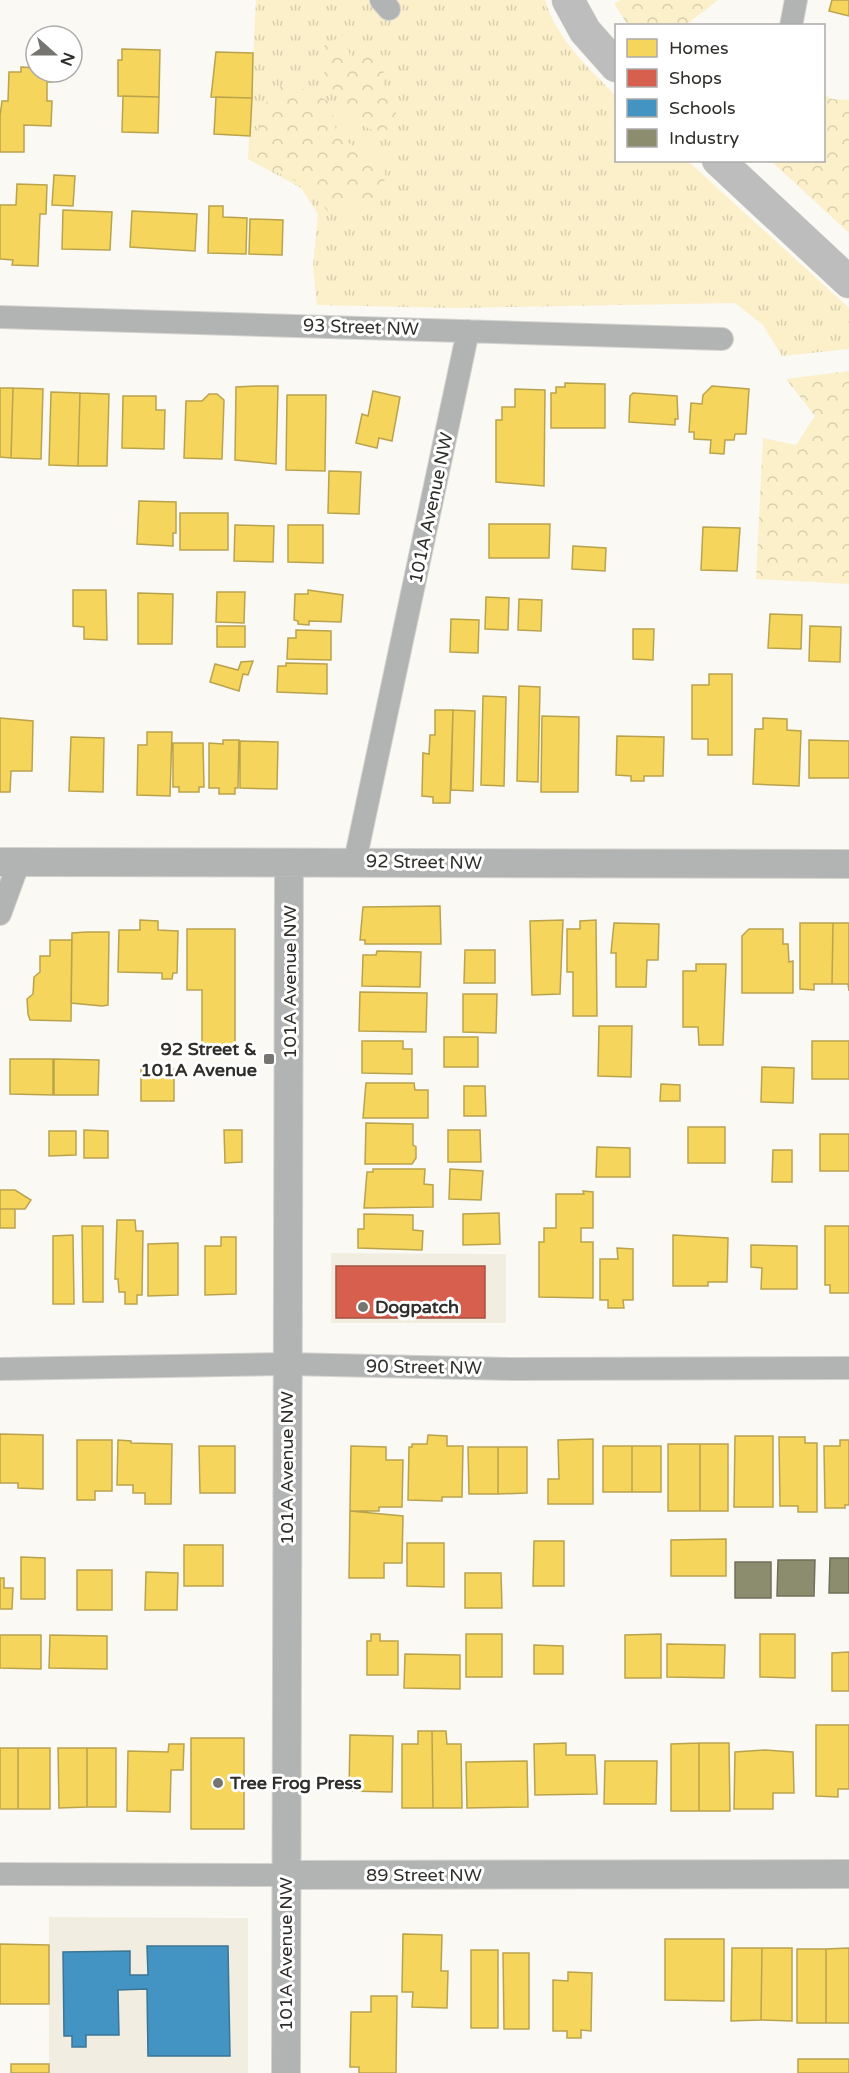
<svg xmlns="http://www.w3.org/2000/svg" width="849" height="2073" font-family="'Varela Round',sans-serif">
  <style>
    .built { fill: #f1eee1 }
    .grass { fill: url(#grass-tufts) }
    .forest { fill: url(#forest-crowns) }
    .homes { fill: #f6d55c; stroke: #baa34d; stroke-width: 1.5 }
    .shops { fill: #d6604d; stroke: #a45142; stroke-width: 1.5 }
    .schools { fill: #4393c3; stroke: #3d7595; stroke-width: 1.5 }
    .industry { fill: #8c8c6e; stroke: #70705a; stroke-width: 1.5 }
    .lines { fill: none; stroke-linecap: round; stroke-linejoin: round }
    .minor-casing { stroke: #d5d4d0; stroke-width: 24 }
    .tertiary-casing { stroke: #d5d4d0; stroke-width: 30 }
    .secondary-casing { stroke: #d5d4d0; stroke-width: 33 }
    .minor { stroke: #b2b3b3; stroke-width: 22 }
    .tertiary { stroke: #b2b3b3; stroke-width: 28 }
    .secondary { stroke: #bcbdbc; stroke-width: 32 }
    .poi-dot { fill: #767571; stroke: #fff; stroke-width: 2 }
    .labels { text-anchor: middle; stroke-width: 6; stroke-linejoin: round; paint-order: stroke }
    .street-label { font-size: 18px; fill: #2f2e2a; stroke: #fff }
    .poi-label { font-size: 18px; font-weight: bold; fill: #2f2e2a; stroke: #fff; text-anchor: start }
  </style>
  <defs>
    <pattern id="grass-tufts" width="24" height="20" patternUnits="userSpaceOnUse" patternTransform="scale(1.5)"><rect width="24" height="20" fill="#fbf0c9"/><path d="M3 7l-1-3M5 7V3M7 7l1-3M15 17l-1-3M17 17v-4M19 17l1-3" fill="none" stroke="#d7cead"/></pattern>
    <pattern id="forest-crowns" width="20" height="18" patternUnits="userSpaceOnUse" patternTransform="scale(1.5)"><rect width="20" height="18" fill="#fbf0c9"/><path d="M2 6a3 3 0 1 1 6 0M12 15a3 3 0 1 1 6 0" fill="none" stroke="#d7cead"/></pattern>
  </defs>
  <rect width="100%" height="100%" fill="#faf9f4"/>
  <path class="built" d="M331,1253L506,1254V1323H331Z
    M49,1917L248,1918V2073H49Z"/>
  <path class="grass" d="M256,0H545C556,39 589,68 616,96V160L688,161L849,308V349L782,356L763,325L735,303L453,308L317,305L313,267L318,214L301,188L248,159Z"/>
  <path class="forest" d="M621,0H718L686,25H628L614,4Z
    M343,35L351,58L365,49L379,52L384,58L383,92L398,116L383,135L343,116L341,96L325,82L322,47Z
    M285,81L330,102L337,135L362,152L386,161L383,198L328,212L311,188L250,160L266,103Z
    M824,94L832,99L849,100V233L771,161L824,160Z
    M849,371V584L756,579L763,438L796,445L815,416L786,379Z"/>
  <path class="homes" d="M832,0H849V16L829,11Z
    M122,49L160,50L159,97L118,96V60H122Z
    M216,52L253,53L252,98L211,97Z
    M21,67L36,68V72H52V82H47V101H52L51,126L24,125V152H0V116L2,101H8L9,72H21Z
    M123,96L159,97L158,133L122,132Z
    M216,97L252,98L250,136L214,134Z
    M54,175L75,176L73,206L52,205Z
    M17,184L47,185L46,214H40L38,266L12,265L13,260L0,259V205H16Z
    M209,206H223V217L247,218L246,254L208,253Z
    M63,210L112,212L110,250L62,249Z
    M132,211L197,214L195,251L130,247Z
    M250,219L283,220L282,255L249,254Z
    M565,383L605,384V428H551V393H556V387H565Z
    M258,386H278L276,464L235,460L236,387Z
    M712,386L749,389L746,434H735L734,440H725L724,454L710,453L711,440L694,439V432H689L691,403L702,404L703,395Z
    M0,388H13L11,458L0,457Z
    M13,388L43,389L41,459L11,458Z
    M515,389L545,390L544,486L496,482V420H502V407H515Z
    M373,391L400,397L392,441L379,438L377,448L356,443L362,414L368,416Z
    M51,392L80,393L78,466L49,465Z
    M80,393L109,394L107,466H78Z
    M633,393L677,396L678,419H675V425L629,422L630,396Z
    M209,394H217L224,400L222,459L184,458L186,401H202Z
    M287,395H326L325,471L286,470Z
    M123,396H156V410H165L164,449L122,448Z
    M329,471L361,472L359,514L328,513Z
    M139,501L176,502V533H173V546L137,544Z
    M180,513H228V550H180Z
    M489,524H550L549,558H489Z
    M235,525L274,526L273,562L234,561Z
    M288,525H323V563L288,562Z
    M703,527L740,528L737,571L701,570Z
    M573,546L606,548L605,571L572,569Z
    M73,590H106L107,640L84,639V627L73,626Z
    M308,590L343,595L341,622L309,621V625L298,624V621L294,620L295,594H308Z
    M217,592H245L244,623L216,622Z
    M138,593L173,594L172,644H138Z
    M486,597L509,598L508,630L485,629Z
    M519,599L542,600L541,631L518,630Z
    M770,614L802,615L801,649L768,648Z
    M451,619L479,620L478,653L450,652Z
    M217,626H245V647H217Z
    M810,626L841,627L840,662L809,661Z
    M633,629H654L653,660L633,659Z
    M296,630L331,631V660L287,659L288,638H296Z
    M253,661L248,675L243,674L239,691L210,682L215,664L238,670L241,662Z
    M286,663L327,664V694L277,692L278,666H286Z
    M709,674H732V755H708V739H692V685H709Z
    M519,686L540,687L538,782L517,781Z
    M483,696L506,697L504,786L481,785Z
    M435,710H453L450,803H433V797L422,796L423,753L429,754L430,735H435Z
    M453,710L475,711L473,791L451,790Z
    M542,716L579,717L578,792H541Z
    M0,718L33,721L32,771H11L10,792H0Z
    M763,718L787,719V730L801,731L799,786L753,784L755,729H763Z
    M147,732H172L170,796L137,795L138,745H147Z
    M617,736L664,737L663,776H644V781H631V776L616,775Z
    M71,737L104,738L103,792L69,791Z
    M223,740H239L238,788H235V794H219V788H209V743L223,744Z
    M809,740L849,741V778H809Z
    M240,741L278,742L277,789L240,788Z
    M173,743H203L204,787H199V792H179V787H173Z
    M440,906L441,944H365V940H360L363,907Z
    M140,920L158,921V930L178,931L177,973H173L172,979H162V973L118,972L119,930H140Z
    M563,920L560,994L532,995L530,921Z
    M596,920L597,1016H573V972H567V929H580V921Z
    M614,923L659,924L658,960H647L646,987H616V953H611Z
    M800,923H833L832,984H814V990L800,989Z
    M833,923H849V991L848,984H832Z
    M187,929H235V1050H202V990H187Z
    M749,929H783V944H788L789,962L793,961V993H742V936Z
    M87,932H109L108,1005L102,1006L71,1003L72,933Z
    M50,940H72L71,1021L30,1020L28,1014L27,999L33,994L34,977L40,972V956H50Z
    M465,950H495V983H464Z
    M377,951L421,952L420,987L362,986L363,955H376Z
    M696,964H726L723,1045H699L698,1027H683V971H696Z
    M360,992L427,993L426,1032L359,1031Z
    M463,994H497L496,1033L463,1032Z
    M599,1026H632L631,1077L598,1076Z
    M444,1037H478V1067H444Z
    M362,1041H403V1049H412V1074L362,1073Z
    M812,1041H849V1079H812Z
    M10,1059H53V1095L10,1094Z
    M54,1059L99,1060L98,1095H54Z
    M762,1067L794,1068L793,1103L761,1102Z
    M141,1069H174V1101H141Z
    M366,1083H414L415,1090H428V1118H363Z
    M661,1084L680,1085V1101H660Z
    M464,1086H485L486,1116H464Z
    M366,1123L413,1124V1145L416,1147V1158L412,1164H365Z
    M688,1127H725V1163H688Z
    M84,1130L108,1131V1158H84Z
    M224,1130H242V1162L225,1163Z
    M448,1130H480L481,1162H448Z
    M49,1131H76V1155L49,1156Z
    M820,1134H849V1171H820Z
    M597,1147L630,1148V1177H596Z
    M773,1150H792V1182H772Z
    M373,1169H425L424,1184L433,1185V1207L364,1208L367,1172H373Z
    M450,1169L483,1171L481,1200L449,1199Z
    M0,1190H15L31,1200L25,1209H0Z
    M583,1191L593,1192V1228H581V1242H593V1298L539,1297V1242H544V1228H556V1194H584Z
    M0,1209H15V1228H0Z
    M499,1213L500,1244L463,1245V1214Z
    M364,1214L413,1215V1230L423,1231L422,1250L358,1248V1229H364Z
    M117,1220H135L136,1231H143L142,1295H137V1304H125V1292H119L118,1279H115Z
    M82,1226H103V1302H83Z
    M825,1226H849V1293H830V1285H825Z
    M73,1235L74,1304H53V1236Z
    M673,1235L728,1238L727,1282H708V1286H673Z
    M221,1237H236V1294L205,1295V1246H221Z
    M178,1243V1295L148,1296V1244Z
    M751,1245L797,1246V1289H761L762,1268L751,1267Z
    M617,1248L633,1249V1300H623L624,1308H608V1300H600V1259H618Z
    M0,1434L43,1435V1489L18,1488V1483H0Z
    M428,1435L447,1436V1446H463L462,1497H442V1501L408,1500L409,1447H412V1444H427Z
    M735,1436H773V1507H734Z
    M779,1437H805V1443H817V1512H798V1506H780Z
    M593,1439V1504H548V1479H559L558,1440Z
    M77,1440H112V1491H95V1500H77Z
    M118,1440L131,1441V1443L172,1444L171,1504H145V1493H133V1485H117Z
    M840,1440H849V1505H845V1508H825L824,1446H840Z
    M668,1444H700V1511H668Z
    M700,1444H728V1511H700Z
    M199,1446H235V1493H200Z
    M351,1446L386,1447V1460H403L402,1507H379V1511H350Z
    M603,1446H632V1492H603Z
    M632,1446H661V1492H632Z
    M468,1447H498V1494H469Z
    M498,1447H527V1493L498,1494Z
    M350,1511L403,1516L402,1563H384V1578H349Z
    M726,1539V1576H671V1540Z
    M534,1541H564V1586H533Z
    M407,1543H444V1587L407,1586Z
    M184,1545H223V1586H184Z
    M21,1557L45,1558V1599H21Z
    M77,1570H112V1610H77Z
    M146,1572L178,1573L177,1610H145Z
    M465,1573H501L502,1608H465Z
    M0,1578H4V1588H13L12,1609H0Z
    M371,1634H380V1641H398V1675H367V1641H371Z
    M466,1634H502V1677H466Z
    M661,1634V1678H625V1635Z
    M760,1634H795V1678L760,1677Z
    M0,1635H41V1669L0,1668Z
    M50,1635L107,1636V1669L49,1668Z
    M667,1644L725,1645L724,1678L667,1677Z
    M534,1645L563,1646V1674H534Z
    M849,1652V1691H832V1653Z
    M405,1654L460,1655V1689L404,1688Z
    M816,1725H849V1789H838V1797L816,1796Z
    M418,1731H432L433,1808H402V1744H418Z
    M432,1731H446L447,1744H461L462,1808H433Z
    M350,1735L393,1736L392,1792L349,1791Z
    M191,1738H244V1829H191Z
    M566,1743V1755H595L597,1794L535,1795L534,1744Z
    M699,1743H729L730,1811H699Z
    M699,1743V1811H671V1744Z
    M169,1744H184L183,1770H171L170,1812L127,1811L128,1751L168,1752Z
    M0,1748H18V1809H0Z
    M18,1748H50V1809H18Z
    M58,1748H87V1807L59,1808Z
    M87,1748H116V1807H87Z
    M765,1750L793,1752L794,1793H773V1809H734L735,1752Z
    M527,1761L528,1807L467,1808L466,1762Z
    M605,1761H657L656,1804H604Z
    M403,1934L442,1935L441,1971H448L447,2008L412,2007L413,1992H402Z
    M665,1939H724V2001L665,2000Z
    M0,1944L49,1945V2004H0Z
    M732,1948H762L761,2020L731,2021Z
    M762,1948H792V2021L761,2020Z
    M849,1948V2023H826V1949Z
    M797,1949H826V2023H797Z
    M471,1950H498V2028H471Z
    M503,1953H529V2029H504Z
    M568,1972L592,1973L591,2031L581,2030V2038H567V2031H553V1980L568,1981Z
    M371,1996H397L396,2073H359V2067H350L351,2012H371Z
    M798,2059H849V2073H798Z
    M11,2064H49V2073H11Z"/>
  <path class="shops" d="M336,1266H485V1318H336Z"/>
  <path class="schools" d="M147,1946H228L230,2056H148L147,1989L118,1990L119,2035H86V2047H72V2036H64L63,1952L130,1951V1975H148Z"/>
  <path class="industry" d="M830,1558H849V1593H829Z
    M778,1560H815L814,1596H777Z
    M735,1562H771V1598H735Z"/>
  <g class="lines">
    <g class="minor-casing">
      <path id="minor" d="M381,0L389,9
        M791,26L796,0
        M0,317L722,339
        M355,861L468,331
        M0,914L19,862
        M0,1369L288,1364L513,1369L849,1368
        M0,1874L286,1875"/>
    </g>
    <g class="tertiary-casing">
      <path id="tertiary" d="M0,862L849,864
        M286,1875L849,1874
        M286,2073L289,863"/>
    </g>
    <g class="secondary-casing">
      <path id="secondary" d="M568,0L585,31L616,66
        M718,160L849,282"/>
    </g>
    <use href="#minor" class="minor"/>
    <use href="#tertiary" class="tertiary"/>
    <use href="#secondary" class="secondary"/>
  </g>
  <g class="poi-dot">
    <rect x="263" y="1053" width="12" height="12" rx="3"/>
    <circle cx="363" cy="1307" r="6"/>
    <circle cx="218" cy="1783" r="6"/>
  </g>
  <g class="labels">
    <g class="street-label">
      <text transform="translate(361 327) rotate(2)" y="6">93 Street NW</text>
      <text transform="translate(431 508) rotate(-78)" y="6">101A Avenue NW</text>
      <text transform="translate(424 862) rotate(1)" y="6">92 Street NW</text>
      <text transform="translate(290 982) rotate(-90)" y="6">101A Avenue NW</text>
      <text transform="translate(424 1367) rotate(1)" y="6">90 Street NW</text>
      <text transform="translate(287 1468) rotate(-90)" y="6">101A Avenue NW</text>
      <text x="424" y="1881">89 Street NW</text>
      <text transform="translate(286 1954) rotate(-90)" y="6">101A Avenue NW</text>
    </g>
    <g class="poi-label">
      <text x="257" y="1055" text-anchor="end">92 Street &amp;<tspan x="257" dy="21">101A Avenue</tspan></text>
      <text x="375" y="1313">Dogpatch</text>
      <text x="230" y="1789">Tree Frog Press</text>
    </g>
  </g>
  <rect x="615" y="24" width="210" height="138" fill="#ffffff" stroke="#acabaa" stroke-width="1.5"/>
  <rect x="627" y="39" width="30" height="18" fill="#f6d55c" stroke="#acabaa" stroke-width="1.5"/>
  <text x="669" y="54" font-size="18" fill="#2f2e2a">Homes</text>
  <rect x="627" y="69" width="30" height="18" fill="#d6604d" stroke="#acabaa" stroke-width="1.5"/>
  <text x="669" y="84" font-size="18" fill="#2f2e2a">Shops</text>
  <rect x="627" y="99" width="30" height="18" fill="#4393c3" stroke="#acabaa" stroke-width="1.5"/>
  <text x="669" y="114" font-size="18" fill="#2f2e2a">Schools</text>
  <rect x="627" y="129" width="30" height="18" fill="#8c8c6e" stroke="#acabaa" stroke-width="1.5"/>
  <text x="669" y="144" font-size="18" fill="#2f2e2a">Industry</text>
  <g transform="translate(54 54) rotate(111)"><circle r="28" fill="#ffffff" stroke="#acabaa" stroke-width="1.5"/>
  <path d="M0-4.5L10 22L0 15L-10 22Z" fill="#767571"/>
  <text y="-9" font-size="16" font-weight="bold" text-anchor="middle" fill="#2f2e2a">N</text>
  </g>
</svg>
